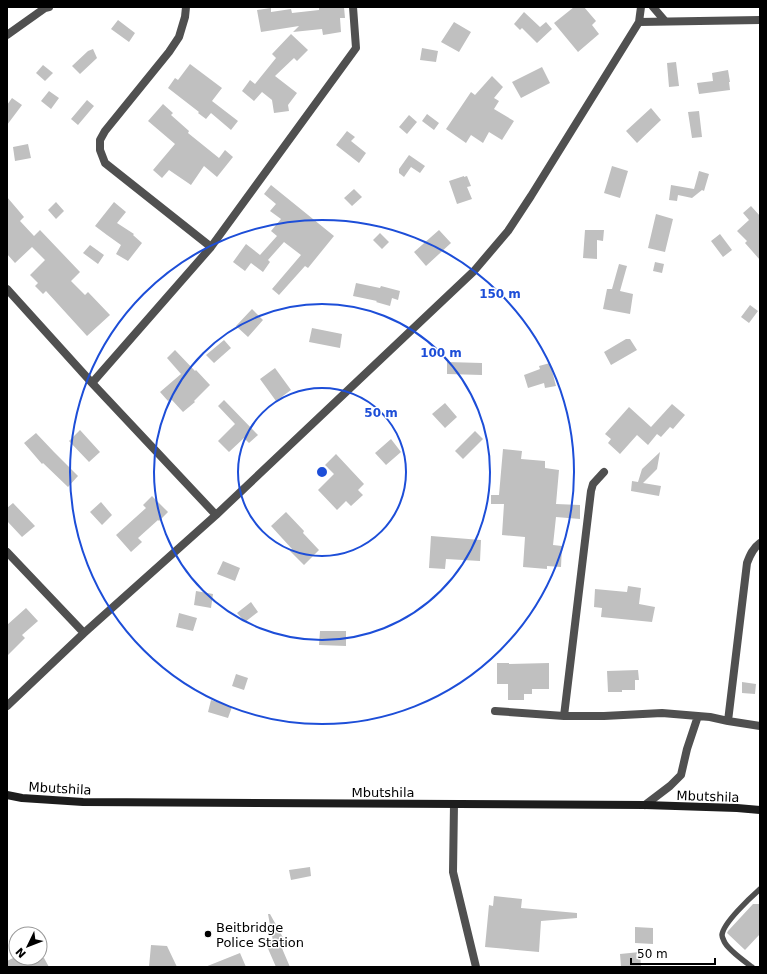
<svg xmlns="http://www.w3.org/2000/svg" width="767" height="974" font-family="'DejaVu Sans',sans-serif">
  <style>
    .building { fill: #c0c0c0 }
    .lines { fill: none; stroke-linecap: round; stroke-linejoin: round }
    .lane { stroke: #505050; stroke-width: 5.5 }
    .street { stroke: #505050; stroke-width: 8 }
    .secondary { stroke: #1d1d1d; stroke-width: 8 }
    .ring { fill: none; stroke: #1d4ed8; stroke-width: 2 }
    .poi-dot { fill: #000; stroke: #fff; stroke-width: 1.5 }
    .labels { text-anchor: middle; stroke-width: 3; stroke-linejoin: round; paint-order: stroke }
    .street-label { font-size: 13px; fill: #000; stroke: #fff }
    .poi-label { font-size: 13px; fill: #000; stroke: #fff; text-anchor: start }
    .centre { fill: #1d4ed8; stroke: #fff; stroke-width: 2 }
    .ring-label { font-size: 12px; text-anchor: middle; font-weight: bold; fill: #1d4ed8; stroke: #fff; stroke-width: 3; stroke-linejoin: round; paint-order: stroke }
  </style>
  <rect width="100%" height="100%" fill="#fff"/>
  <path class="building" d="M319,7H344L345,18H340L341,32L323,35L322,29L293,32L299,26L261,32L257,10L271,8V12L291,9L292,13L319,10Z
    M574,7H584L596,21L592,25L599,34L578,52L554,23Z
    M524,12L540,27L546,22L552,29L537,43L522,28L520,30L514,24Z
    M118,20L135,33L129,42L111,29Z
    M454,22L471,32L459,52L441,42Z
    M291,34L308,50L297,61L294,58L275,76L297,93L288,105L289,111L274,113L272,100L262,92L254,101L242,91L250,80L255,84L276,58L272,54Z
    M422,48L438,51L436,62L420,60Z
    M93,49L97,58L80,74L72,66L88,51Z
    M676,62L679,86L669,87L667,63Z
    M190,64L222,88L212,101L238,121L231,130L211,113L206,119L198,113L199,112L168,88L175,78L178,80Z
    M43,65L53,73L45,81L36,73Z
    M542,67L550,83L521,98L512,82Z
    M728,70L730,82H729L730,90L699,94L697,83L713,81L712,73Z
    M492,76L503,87L494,98L499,101L494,109L514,121L502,140L489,132L483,143L471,135L466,143L446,129L471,92L475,95Z
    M49,91L59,98L51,109L41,101Z
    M12,98L22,105L7,125V105Z
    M87,100L94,106L78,125L71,119Z
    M163,104L173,113L171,115L189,131L188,133L219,158L225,150L233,157L217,177L204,166L191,185L169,170L162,178L153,170L175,144L148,121Z
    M651,108L661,120L637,143L626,131Z
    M699,111L702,137L692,138L688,112Z
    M427,114L439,123L434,130L422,121Z
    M409,115L417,122L407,134L399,127Z
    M347,131L355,137L351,141L366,153L359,163L336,145Z
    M28,144L31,158L15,161L13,147Z
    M409,155L425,166L420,173L411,167L404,177L399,173V169Z
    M612,166L628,171L620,198L604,193Z
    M699,171L709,174L704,191L702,190L692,198L678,195L677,201L669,200L671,185L694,189L696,182Z
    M464,176V177L467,176L471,186L467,187L472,199L457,204L449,181Z
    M271,185L334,236L308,268L305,266L279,295L272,289L301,255L284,242L268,260L270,262L263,272L251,263L245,271L233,262L246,244L260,255L277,236L271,231L281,219L270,211L276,204L264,194Z
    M354,189L362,197L352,206L344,198Z
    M7,197L24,217L20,221L34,236L40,230L80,272L71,281L85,295L88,292L110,315L87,336L46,291L43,294L35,286L38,283L30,275L45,260L32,247L15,263L7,254Z
    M56,202L64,211L56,219L48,210Z
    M114,202L126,212L117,223L134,234L133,235L142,243L128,261L116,254L121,245L107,235L95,226Z
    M751,206L760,216V260L745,243L747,241L737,231L749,220L743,213Z
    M656,214L673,219L665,252L648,248Z
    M439,230L451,243L426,266L414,252Z
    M585,230H604L603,241L597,240V259L583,258Z
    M380,233L389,242L382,249L373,240Z
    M720,234L732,250L723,257L711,241Z
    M90,245L104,255L98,264L83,253Z
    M655,262L664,264L662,273L653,271Z
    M619,264L627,266L620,291L633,294L630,314L603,309L607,289H612Z
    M356,283L380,288L381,286L400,291L398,300L392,298L390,306L376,302L377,301L353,296Z
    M750,305L758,311L749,323L741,317Z
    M252,309L263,320L248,337L236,326Z
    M312,328L342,334L340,348L309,342Z
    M626,339H630L637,350L611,365L604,352Z
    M224,340L231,348L214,363L206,355Z
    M175,350L195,371L196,370L210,385L194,401L195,402L183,412L171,399L168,401L160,392L181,374L167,358Z
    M447,362L482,363V375L447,374Z
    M550,363L556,386L545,388L544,383L528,388L524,375L540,369L539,366Z
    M275,368L291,390L276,401L260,379Z
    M224,400L258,435L249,443L244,438L229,452L218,441L235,424L218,406Z
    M445,403L457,417L445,428L432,414Z
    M672,404L685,415L673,429L670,427L661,437L657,434L648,445L637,435L620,454L608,443L611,439L605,434L629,407L651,427Z
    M80,430L100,452L89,462L69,441Z
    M475,431L483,439L463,459L455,451Z
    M36,433L54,452L78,476L68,487L43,463L42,464L24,443Z
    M391,439L401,452L386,465L375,453Z
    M503,449L522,451L521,459L545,461V468L559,470L556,504L580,505V519L556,517L553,545L562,546L561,567L547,566V569L523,567L525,537L502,535L504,504H491V495H499Z
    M660,452L657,469L643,483L661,486L659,496L631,491L632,481L638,482L642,469Z
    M336,454L364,484L358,490L363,495L351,506L346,501L337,510L318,490L334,474L325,465Z
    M152,496L168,512L159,521L158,520L138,538L142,542L131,552L116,535L146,508L143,505Z
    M101,502L112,515L102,525L90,512Z
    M13,503L35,526L22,537L7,521V508Z
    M286,512L304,531L303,533L319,550L304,565L290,551L292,549L271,526Z
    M431,536L481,540L480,561L446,559L445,569L429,568Z
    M223,561L240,568L235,581L217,574Z
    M628,586L641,588L639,604L655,607L652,622L601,617L602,608L594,607L595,589L627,592Z
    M196,591L213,594L211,608L194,605Z
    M251,602L258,612L245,622L237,613Z
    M26,608L38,621L22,635L25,638L7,656V625Z
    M179,613L197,618L193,631L176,627Z
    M320,631H346V646L319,645Z
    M497,663H509V664L549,663V689H532V694H524V700H508V684H497Z
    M638,670L639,680H635V690H622V692H608L607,671Z
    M236,674L248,678L244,690L232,686Z
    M742,682L756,684L755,694L742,693Z
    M211,700L232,707L228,718L208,712Z
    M310,867L311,876L291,880L289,870Z
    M494,896L522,899L521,908L577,913V918L541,921L539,952L485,947L489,905L493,906Z
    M753,904H760V934L745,950L727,933L728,931Z
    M268,914H270L286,943L281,946L290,967H276L266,944L273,941Z
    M635,927L653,928V944L635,943Z
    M151,945L167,946L177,967H149Z
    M640,952L641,967H621L620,954Z
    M240,953L246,967H205Z
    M13,958H44L49,967H7V961Z"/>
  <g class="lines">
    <path class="lane" d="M752,967C744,961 727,949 724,941C723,939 722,937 722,935C723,923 751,897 760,889"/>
    <path class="street" d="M186,7L185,17L179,37L169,52L105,131L100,140V150L105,163L211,247
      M653,7L665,21
      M639,22L760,20
      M7,35L45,8L49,7
      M7,289L92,383L216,515
      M92,383L211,247L356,48L353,7
      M760,543C753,548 750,555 747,563L728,721L760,726
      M7,552L84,633
      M7,706L84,633L216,515L474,271L508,231L531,196L639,22L641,7
      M495,711L564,716H604L662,713L698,716
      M564,716L591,491L593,484L604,472
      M454,804L453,872L476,967
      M645,805L670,786L681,775L687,749L698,716L710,717L728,721"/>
    <path class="secondary" d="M7,795L22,798L83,802L645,805L737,808L760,810"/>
  </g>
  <g class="ring">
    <circle cx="322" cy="472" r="84"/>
    <circle cx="322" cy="472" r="168"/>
    <circle cx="322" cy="472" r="252"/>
  </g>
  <circle class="poi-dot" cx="208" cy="934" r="4"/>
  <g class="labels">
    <g class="street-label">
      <text transform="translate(60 788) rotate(3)" y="5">Mbutshila</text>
      <text x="383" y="797">Mbutshila</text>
      <text transform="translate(708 796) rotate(2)" y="5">Mbutshila</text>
    </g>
    <g class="poi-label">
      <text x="216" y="932">Beitbridge<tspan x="216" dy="15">Police Station</tspan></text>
    </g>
  </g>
  <circle cx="322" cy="472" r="6" class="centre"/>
  <g class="ring-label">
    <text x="500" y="298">150 m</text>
    <text x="441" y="357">100 m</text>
    <text x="381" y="417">50 m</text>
  </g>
  <rect width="767" height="974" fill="none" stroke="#000000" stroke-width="16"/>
  <g transform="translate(28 946) rotate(227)"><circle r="19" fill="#ffffff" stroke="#999999"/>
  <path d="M0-3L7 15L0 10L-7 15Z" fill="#000000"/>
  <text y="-6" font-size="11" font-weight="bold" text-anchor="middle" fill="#000000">N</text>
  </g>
  <path d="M631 958v6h84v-6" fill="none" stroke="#000000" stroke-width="2"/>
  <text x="637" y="958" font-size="12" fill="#000000" stroke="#ffffff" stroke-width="3" paint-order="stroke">50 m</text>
</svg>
